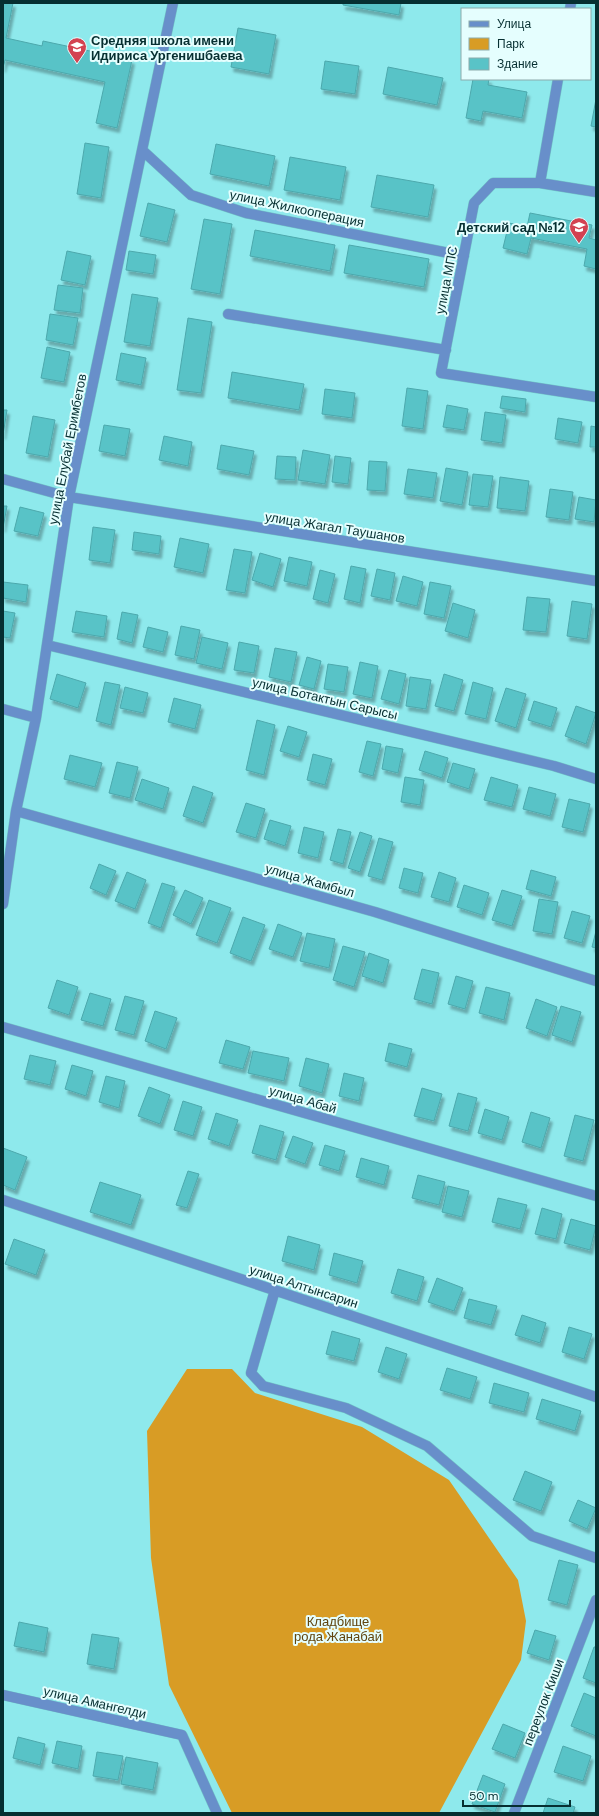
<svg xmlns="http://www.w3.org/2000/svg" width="599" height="1816" font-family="'DM Sans',sans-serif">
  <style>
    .green { fill: #d89c25 }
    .building { fill: #59c3c7; stroke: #4ca8ac; filter: url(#shadow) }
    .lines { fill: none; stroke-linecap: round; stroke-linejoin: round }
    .minor-casing { stroke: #73c4c7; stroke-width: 11 }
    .minor { stroke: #688fca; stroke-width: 10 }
    .labels { text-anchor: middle; stroke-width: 4; stroke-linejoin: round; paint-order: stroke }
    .poi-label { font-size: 13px; font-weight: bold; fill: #062f31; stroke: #e5fefe; text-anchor: start }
    .street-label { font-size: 13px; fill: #062f31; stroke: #e5fefe }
    .park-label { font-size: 13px; fill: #61450f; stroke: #e5fefe }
  </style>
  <defs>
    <filter id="shadow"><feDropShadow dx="2.5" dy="4.5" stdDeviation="1" flood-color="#0004"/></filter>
  </defs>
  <rect width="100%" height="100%" fill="#8ee9ec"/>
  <path class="green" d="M187,1369H232L255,1393L362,1427L449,1480L518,1580L526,1621L521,1660L439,1813H232L169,1685L151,1558L147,1431Z"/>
  <path class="building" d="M3,3H13L6,38L42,46L43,41L132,60L117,128L96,123L105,82L5,60L3,68Z
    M343,3H401L399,15L343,5Z
    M238,28L276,35L269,74L231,67Z
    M325,61L359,66L355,94L321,89Z
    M388,67L443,78L437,105L383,94Z
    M473,79H489L488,85L527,92L522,118L483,111L481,121L466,118Z
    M596,99V127L591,126Z
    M85,143L109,147L101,198L77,194Z
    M216,144L275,156L269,186L210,174Z
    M290,157L346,167L340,200L284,190Z
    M377,175L434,185L428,217L371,207Z
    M148,203L175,210L167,242L140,236Z
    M530,213L592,225L589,238L596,240V269L584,266L587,249L531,238L527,254L503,248L509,223L527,227Z
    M204,219L232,224L220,294L191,289Z
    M255,230L335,245L330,271L250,256Z
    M349,245L429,259L424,287L344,273Z
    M67,251L91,256L85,285L61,280Z
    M129,251L156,255L153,274L126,270Z
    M58,285L83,288L80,313L54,310Z
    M132,294L158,298L150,346L124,342Z
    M50,314L78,318L73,345L46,340Z
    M188,318L212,322L201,393L177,390Z
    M47,347L70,352L64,382L41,378Z
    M121,353L146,358L141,385L116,380Z
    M232,372L304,384L299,410L228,398Z
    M407,388L428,391L423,429L402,426Z
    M325,389L355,393L352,418L322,414Z
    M502,396L526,399L525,412L500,408Z
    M447,405L468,409L464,430L443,427Z
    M3,410H7L3,435Z
    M485,412L506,415L502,443L481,440Z
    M33,416L55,420L48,457L26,453Z
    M558,418L582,422L578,443L555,439Z
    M104,425L130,429L125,456L99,451Z
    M591,426L596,427V447H590Z
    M164,436L192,442L188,466L159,460Z
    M221,445L254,451L249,475L217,469Z
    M303,450L330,455L325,484L298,480Z
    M277,456L296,457L295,480L275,479Z
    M335,456L351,458L348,484L332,482Z
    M369,461L387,462L385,491L367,490Z
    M446,468L468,472L462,505L440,501Z
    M408,469L437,473L433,498L404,494Z
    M473,474L493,476L488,507L469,505Z
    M500,477L529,481L525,511L497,508Z
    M550,489L573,492L569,520L546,517Z
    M579,497L596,500L594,522L575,519Z
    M3,506H7L3,528Z
    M20,507L44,513L38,536L14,531Z
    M93,527L115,530L110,563L89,560Z
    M134,532L161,536L159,554L132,550Z
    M180,538L209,544L203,573L174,567Z
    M234,549L252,552L245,593L226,590Z
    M260,553L281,559L273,587L252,580Z
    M289,557L312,562L307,586L284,581Z
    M351,566L366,569L360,603L344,599Z
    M377,569L395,573L390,600L371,596Z
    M320,570L335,574L328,603L313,599Z
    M403,576L423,582L417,606L396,601Z
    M3,582L28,585L26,602L3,598Z
    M430,582L451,586L444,618L424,614Z
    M527,597L550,599L546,632L523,630Z
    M572,601L592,604L587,639L567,636Z
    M453,603L475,610L468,638L445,631Z
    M3,611L15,613L10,638L3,637Z
    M76,611L107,616L104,637L72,632Z
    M122,612L138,615L132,643L117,639Z
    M181,626L200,630L194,659L175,655Z
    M148,627L168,632L163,652L143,647Z
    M202,637L228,643L222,669L196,663Z
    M239,642L259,646L254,673L234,670Z
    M275,648L297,652L291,682L269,677Z
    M307,657L321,661L314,689L299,685Z
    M360,662L378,666L372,698L353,694Z
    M328,664L348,667L344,692L324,689Z
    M389,670L406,674L399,704L381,699Z
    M57,674L86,683L78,708L50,699Z
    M444,674L463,680L454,711L435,706Z
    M410,677L431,680L426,709L406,706Z
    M105,682L120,685L111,725L96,721Z
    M473,682L493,688L486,719L465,714Z
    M125,687L148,693L143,713L120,708Z
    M506,688L526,694L516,728L495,721Z
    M174,698L201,705L195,729L168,722Z
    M534,701L557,708L551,727L528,720Z
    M576,706L596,713L586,744L565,736Z
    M257,720L275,725L264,775L246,770Z
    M288,726L307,732L299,757L280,751Z
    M367,741L381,744L373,776L359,772Z
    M386,746L403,749L398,773L382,769Z
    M425,751L448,758L442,778L419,770Z
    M313,754L332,759L325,785L307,780Z
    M70,755L102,763L95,787L64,779Z
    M117,762L138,767L130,798L109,793Z
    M453,763L475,769L469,789L447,782Z
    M405,777L424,780L420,805L401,802Z
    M491,777L518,785L512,807L484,800Z
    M142,779L169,788L163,809L135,800Z
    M193,786L213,793L203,823L183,816Z
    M529,787L556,794L550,816L523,809Z
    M569,799L590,804L583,832L562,827Z
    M246,803L265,809L256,838L236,832Z
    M270,820L291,826L285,846L264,839Z
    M304,827L324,832L318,858L298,853Z
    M338,829L351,832L343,864L330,860Z
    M360,832L372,836L360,872L348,868Z
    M379,838L393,842L382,880L368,876Z
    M99,864L116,871L106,895L90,888Z
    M404,868L423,873L418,893L399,888Z
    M531,870L556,877L551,896L526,889Z
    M127,872L146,880L135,909L115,901Z
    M439,872L456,878L449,902L431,897Z
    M162,883L175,887L161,928L148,923Z
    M464,885L489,893L482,915L457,907Z
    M185,890L203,898L191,924L173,915Z
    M502,890L522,896L512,926L492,920Z
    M539,899L558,902L552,934L533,931Z
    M209,900L231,908L217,943L196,935Z
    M572,911L590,916L582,943L564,938Z
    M243,917L265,925L251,961L230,953Z
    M278,924L302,933L293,957L269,949Z
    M596,931V948L592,947Z
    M307,933L335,939L329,968L300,961Z
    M343,946L365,952L354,987L333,980Z
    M369,953L389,960L383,983L362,976Z
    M422,969L439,973L432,1004L414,999Z
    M456,976L473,981L465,1009L448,1004Z
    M57,980L78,987L69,1015L48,1008Z
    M486,987L510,993L504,1020L479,1013Z
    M90,993L111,999L103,1026L81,1020Z
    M125,996L144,1001L134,1035L115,1030Z
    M536,999L557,1007L547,1036L526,1028Z
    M561,1006L581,1012L572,1042L552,1035Z
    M155,1011L177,1018L166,1049L145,1041Z
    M226,1040L250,1047L243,1069L219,1063Z
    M389,1043L412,1049L407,1067L385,1061Z
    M253,1051L289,1058L284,1081L248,1073Z
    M30,1055L56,1061L50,1085L24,1079Z
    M306,1058L329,1064L322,1093L299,1086Z
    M72,1065L93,1071L86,1096L65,1089Z
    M344,1073L364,1078L359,1101L339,1096Z
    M106,1076L125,1081L119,1108L99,1102Z
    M149,1087L170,1095L160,1124L138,1116Z
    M422,1088L442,1094L434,1121L414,1116Z
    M458,1093L477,1098L468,1131L449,1126Z
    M183,1101L202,1107L193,1136L174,1130Z
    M485,1109L509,1117L502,1140L478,1133Z
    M531,1112L550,1118L541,1148L522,1142Z
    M216,1113L238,1120L229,1146L208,1139Z
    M575,1115L594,1120L583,1161L564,1156Z
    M260,1125L284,1132L276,1160L252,1153Z
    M293,1136L313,1143L305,1164L285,1157Z
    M325,1145L345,1151L339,1171L319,1165Z
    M3,1148L27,1157L15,1190L3,1185Z
    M361,1158L389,1166L384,1185L356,1177Z
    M188,1171L199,1174L187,1208L176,1205Z
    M418,1175L445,1182L439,1205L412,1198Z
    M100,1182L141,1195L131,1225L90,1212Z
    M448,1186L469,1191L462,1217L442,1212Z
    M498,1198L527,1205L520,1229L492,1222Z
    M542,1208L562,1214L556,1239L535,1234Z
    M571,1219L596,1226L590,1250L564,1243Z
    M288,1236L320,1245L314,1270L282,1261Z
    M14,1239L45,1250L36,1275L5,1264Z
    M334,1253L363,1261L357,1283L329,1275Z
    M398,1269L424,1277L417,1301L391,1293Z
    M437,1278L463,1288L454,1311L428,1302Z
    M469,1299L497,1306L491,1325L464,1318Z
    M522,1315L546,1323L540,1343L515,1335Z
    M569,1327L592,1334L584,1359L562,1352Z
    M332,1331L360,1339L354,1361L326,1354Z
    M386,1347L407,1354L399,1379L378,1372Z
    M447,1368L477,1377L470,1399L440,1390Z
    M494,1383L529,1393L524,1412L489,1403Z
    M542,1399L581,1411L575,1431L536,1419Z
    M525,1471L552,1482L541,1511L513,1500Z
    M578,1500L596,1508L587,1529L569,1521Z
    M559,1560L578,1565L567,1605L548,1600Z
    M19,1622L48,1628L44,1652L14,1646Z
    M535,1630L556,1636L549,1660L527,1653Z
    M92,1634L119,1638L114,1669L87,1664Z
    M594,1647H596V1683L583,1678Z
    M584,1693L596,1698V1736L571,1726Z
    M503,1724L525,1733L515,1758L492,1749Z
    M18,1737L45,1744L40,1765L13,1758Z
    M57,1741L82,1746L78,1769L52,1763Z
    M563,1746L591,1756L583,1781L554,1772Z
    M97,1752L123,1756L118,1780L93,1776Z
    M126,1757L158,1763L153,1790L121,1784Z
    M483,1775L505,1784L495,1812L472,1804Z
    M548,1798L575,1807L573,1813H543Z"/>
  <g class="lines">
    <g class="minor-casing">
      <path id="minor" d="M570,9L571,3
        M142,150L191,195L246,213L464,256
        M540,183L558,79
        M596,192L540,183H493L474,203L441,373L596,397
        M228,314L446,350
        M3,479L69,497L596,581
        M47,645L554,766L596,779
        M3,709L36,718
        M16,811L375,912L596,981
        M3,904L16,811L36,718L69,497L173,3
        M3,1027L596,1196
        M3,1200L596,1397
        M275,1290L251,1373L263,1386L346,1408L427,1446L532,1536L596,1558
        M3,1695L182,1735L217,1813
        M514,1813L596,1600"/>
    </g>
    <use href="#minor" class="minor"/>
  </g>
  <defs>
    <g id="school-pin" transform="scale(1)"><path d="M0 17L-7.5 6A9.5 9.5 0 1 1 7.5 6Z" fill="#d34251" stroke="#e5fefe"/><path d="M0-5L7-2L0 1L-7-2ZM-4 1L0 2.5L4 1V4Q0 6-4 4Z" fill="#fff"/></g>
  </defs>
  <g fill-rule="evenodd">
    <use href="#school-pin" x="77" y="47"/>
    <use href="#school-pin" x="579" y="227"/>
  </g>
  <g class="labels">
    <g class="poi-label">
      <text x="91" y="45">Средняя школа имени<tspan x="91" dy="15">Идириса Ургенишбаева</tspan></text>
      <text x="565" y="232" text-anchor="end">Детский сад №12</text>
    </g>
    <g class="street-label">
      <text transform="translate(297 208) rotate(12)" y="5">улица Жилкооперация</text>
      <text transform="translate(446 280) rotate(-79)" y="5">улица МПС</text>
      <text transform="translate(67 449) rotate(-79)" y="5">улица Елубай Еримбетов</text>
      <text transform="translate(335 527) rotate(9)" y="5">улица Жагал Таушанов</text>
      <text transform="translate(325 698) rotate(13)" y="5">улица Ботактын Сарысы</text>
      <text transform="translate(310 880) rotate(16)" y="5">улица Жамбыл</text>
      <text transform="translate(303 1099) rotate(16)" y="5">улица Абай</text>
      <text transform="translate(304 1286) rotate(18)" y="5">улица Алтынсарин</text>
      <text transform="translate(95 1702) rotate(13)" y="5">улица Амангелди</text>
      <text transform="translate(543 1702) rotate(-69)" y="5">переулок Киши</text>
    </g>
    <g class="park-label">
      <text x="338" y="1626">Кладбище<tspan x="338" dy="15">рода Жанабай</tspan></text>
    </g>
  </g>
  <rect width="599" height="1816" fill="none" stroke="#062f31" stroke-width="8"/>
  <rect x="461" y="8" width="130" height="72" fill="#e5fefe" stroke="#8cabac"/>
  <rect x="469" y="21" width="20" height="6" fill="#688fca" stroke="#8cabac"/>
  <text x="497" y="28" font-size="12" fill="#062f31">Улица</text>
  <rect x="469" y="38" width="20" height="12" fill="#d89c25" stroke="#8cabac"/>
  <text x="497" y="48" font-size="12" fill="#062f31">Парк</text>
  <rect x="469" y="58" width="20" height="12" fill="#59c3c7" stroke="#8cabac"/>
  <text x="497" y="68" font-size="12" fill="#062f31">Здание</text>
  <path d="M463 1800v6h107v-6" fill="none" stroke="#062f31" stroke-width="2"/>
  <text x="469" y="1800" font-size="12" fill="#062f31" stroke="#e5fefe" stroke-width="3" paint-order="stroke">50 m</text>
</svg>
